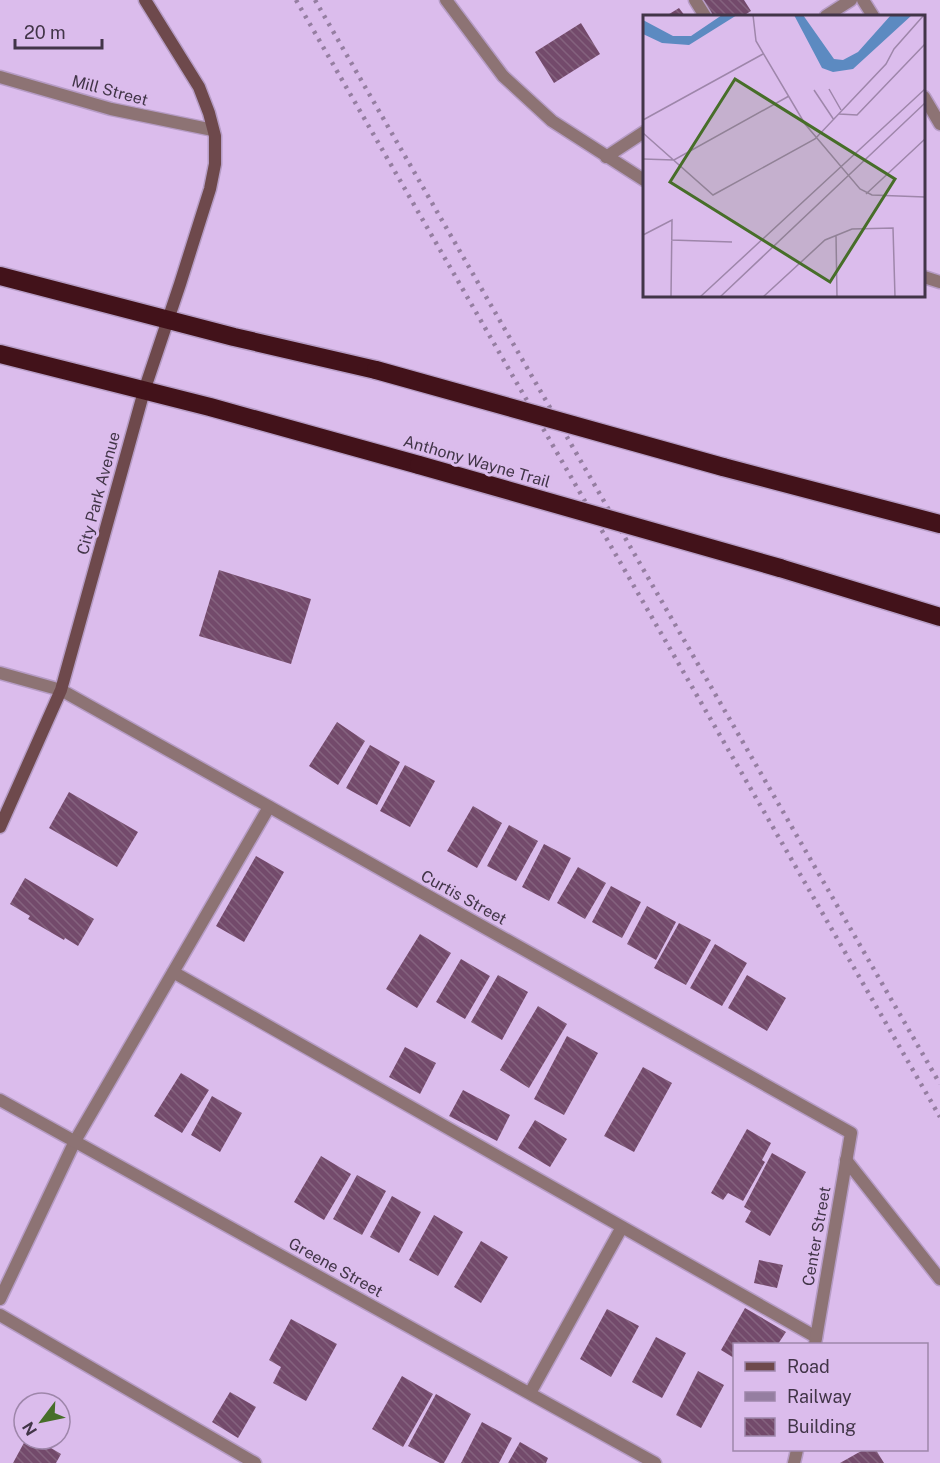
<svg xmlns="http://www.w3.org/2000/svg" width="940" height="1463" font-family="'Public Sans',sans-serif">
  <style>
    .building { fill: url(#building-back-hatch) }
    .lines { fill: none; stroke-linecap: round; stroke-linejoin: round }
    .lane-casing { stroke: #b69cc5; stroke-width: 15 }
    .street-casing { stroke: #b69cc5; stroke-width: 15 }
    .secondary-casing { stroke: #b69cc5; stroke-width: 15 }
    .highway-casing { stroke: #b69cc5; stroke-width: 21 }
    .lane { stroke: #8d7374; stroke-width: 12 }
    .street { stroke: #8d7374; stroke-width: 12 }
    .secondary { stroke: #6e494c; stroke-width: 12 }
    .highway { stroke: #42121a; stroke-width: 18 }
    .rail { stroke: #957ea1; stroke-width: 4.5; stroke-dasharray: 3 6; stroke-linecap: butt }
    .highway-bridge-casing { stroke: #b69cc5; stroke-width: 21; stroke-linecap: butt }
    .highway-bridge { stroke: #42121a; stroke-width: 18 }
    .labels { text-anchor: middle; stroke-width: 6; stroke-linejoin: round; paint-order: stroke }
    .street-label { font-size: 16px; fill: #423548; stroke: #dbbcec }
    .inset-road { fill: none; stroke: #9e86aa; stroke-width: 1.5 }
    .view { fill: #476e29; fill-opacity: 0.15; stroke: #476e29; stroke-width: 3 }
    .inset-edge { fill: none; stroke: #423548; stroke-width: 3 }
  </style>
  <defs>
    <pattern id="building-back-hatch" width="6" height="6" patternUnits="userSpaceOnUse" patternTransform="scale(1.5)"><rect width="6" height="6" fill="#734a6b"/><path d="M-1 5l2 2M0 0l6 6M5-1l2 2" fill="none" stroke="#84627e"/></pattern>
  </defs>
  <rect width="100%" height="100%" fill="#dbbcec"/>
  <path class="building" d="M698,0H744L751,11L743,16H706Z
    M679,8L685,16H666Z
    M581,23L600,54L554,83L535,52Z
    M219,570L311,599L291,664L199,636Z
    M337,722L365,741L338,785L309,766Z
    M370,745L400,762L377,805L346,788Z
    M405,765L435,781L410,827L380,811Z
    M69,792L138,832L117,867L49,828Z
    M473,806L502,823L477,868L447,851Z
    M509,825L538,841L516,881L487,866Z
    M544,844L571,858L549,901L522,887Z
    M256,856L284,872L244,942L216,926Z
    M578,867L606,883L585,919L557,903Z
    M25,878L94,919L78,946L65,938L64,940L28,919L30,916L10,904Z
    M611,886L641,902L622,938L592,922Z
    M647,906L676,922L656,960L627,944Z
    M679,923L711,940L686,985L654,968Z
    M420,934L451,953L417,1008L386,989Z
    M715,944L747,963L722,1006L690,988Z
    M461,959L490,976L465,1019L436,1002Z
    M498,975L528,992L502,1040L471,1022Z
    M747,975L786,998L767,1031L728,1008Z
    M538,1006L567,1024L529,1088L500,1070Z
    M567,1036L598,1053L564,1115L534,1099Z
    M405,1047L436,1063L420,1094L389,1077Z
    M643,1067L672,1083L634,1152L604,1136Z
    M181,1073L209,1090L182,1133L154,1116Z
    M463,1090L510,1115L497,1141L449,1116Z
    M212,1096L242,1113L220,1152L191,1135Z
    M535,1120L567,1139L550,1167L518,1148Z
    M747,1129L771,1143L762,1160L765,1162L743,1201L728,1193L723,1200L711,1193Z
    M772,1153L806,1172L770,1236L745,1222L751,1211L744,1207Z
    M321,1156L351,1174L324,1220L294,1202Z
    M357,1175L386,1191L362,1235L333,1219Z
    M392,1196L421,1212L399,1253L370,1237Z
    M434,1215L463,1232L438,1276L409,1260Z
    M481,1241L508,1257L481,1303L454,1287Z
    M759,1260L783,1265L777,1288L754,1283Z
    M745,1308L786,1332L778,1344H734V1358L721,1350Z
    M607,1309L639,1326L611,1377L580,1359Z
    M291,1319L337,1344L306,1401L273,1383L281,1367L269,1360Z
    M656,1337L686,1353L662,1398L632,1382Z
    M698,1371L724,1385L701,1428L676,1415Z
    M402,1376L433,1394L403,1447L372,1429Z
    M230,1392L256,1407L238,1438L212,1422Z
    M436,1394L471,1414L444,1463H440L408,1446Z
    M482,1422L512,1438L499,1463H461Z
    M26,1439H36L61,1454L56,1463H13Z
    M520,1442L548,1458L546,1463H508Z
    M863,1450H876L884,1463H840Z"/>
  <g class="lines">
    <g class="lane-casing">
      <path id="lane" d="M695,0L705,16
        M863,0L873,16
        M924,97L940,124
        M173,972L816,1337
        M846,1160L940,1279
        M0,1299L75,1141L269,807
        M0,1315L255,1463
        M530,1393L622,1227"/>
    </g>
    <g class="street-casing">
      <path id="street" d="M446,0L503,76L552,121L644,180
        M826,16L851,0
        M0,77L111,109L213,130
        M606,157L644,132
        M924,277L940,282
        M0,673L61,690L851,1133L815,1344
        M0,1100L655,1463
        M794,1463L797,1450"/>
    </g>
    <g class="secondary-casing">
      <path id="secondary" d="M0,827L61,690L144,391L180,284L210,189L215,164V136L209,113L199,87L145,0"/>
    </g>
    <g class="highway-casing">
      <path id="highway" d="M0,276L234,337L376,370
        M0,354L210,407L419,465
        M723,467L940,524
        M780,568L940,617"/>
    </g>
    <use href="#lane" class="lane"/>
    <use href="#street" class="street"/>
    <use href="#secondary" class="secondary"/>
    <use href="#highway" class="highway"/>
    <path class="rail" d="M296,0L940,1117
      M315,0L940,1084"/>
    <g class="highway-bridge-casing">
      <path id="highway-bridge" d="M376,370L723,467
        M419,465L780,568"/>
    </g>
    <use href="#highway-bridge" class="highway-bridge"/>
  </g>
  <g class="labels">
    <g class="street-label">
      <text transform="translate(110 90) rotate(15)" y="6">Mill Street</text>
      <text transform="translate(477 461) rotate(16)" y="6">Anthony Wayne Trail</text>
      <text transform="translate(98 493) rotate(-75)" y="6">City Park Avenue</text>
      <text transform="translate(464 897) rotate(29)" y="6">Curtis Street</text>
      <text transform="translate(816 1236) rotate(-80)" y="6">Center Street</text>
      <text transform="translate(336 1267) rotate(29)" y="6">Greene Street</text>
    </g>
  </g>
  <g transform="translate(643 15)">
    <rect width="282" height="282" fill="#dbbcec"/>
    <path d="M79,0H94L46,30L19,28L0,19V5L30,21H48ZM151,0H160L191,44L200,45L215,37L248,0H269L210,54L190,57L179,53Z" fill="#5c8ac1"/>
    <path class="inset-road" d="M110,0L113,26L162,109L217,174L229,180L282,182M186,74L198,95M171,75L191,105M196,99L214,100L282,29M0,105L120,39M0,118L70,180L172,124L243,49L251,34L281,0M0,144L31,145L146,81M223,179L282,124M0,220L29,205L28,282M193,220L194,282M28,225L89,227M57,282L282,74M77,282L282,88M120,282L182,225L209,214L250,213L252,282"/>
    <path class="view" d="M92,64L252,164L187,267L27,167Z"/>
    <rect width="282" height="282" class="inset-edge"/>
  </g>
  <rect x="733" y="1343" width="195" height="108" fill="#dbbcec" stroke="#9e86aa" stroke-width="1.5"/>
  <rect x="745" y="1362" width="30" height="9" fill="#6e494c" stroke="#9e86aa" stroke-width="1.5"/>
  <text x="787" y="1373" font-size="18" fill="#423548">Road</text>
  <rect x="745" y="1392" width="30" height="9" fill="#957ea1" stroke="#9e86aa" stroke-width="1.5"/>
  <text x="787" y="1403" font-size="18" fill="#423548">Railway</text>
  <rect x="745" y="1418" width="30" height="18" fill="url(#building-back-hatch)" stroke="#9e86aa" stroke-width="1.5"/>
  <text x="787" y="1433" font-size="18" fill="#423548">Building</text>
  <g transform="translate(42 1421) rotate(238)"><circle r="28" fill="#dbbcec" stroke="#9e86aa" stroke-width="1.5"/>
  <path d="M0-4.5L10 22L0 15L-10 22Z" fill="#476e29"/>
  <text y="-9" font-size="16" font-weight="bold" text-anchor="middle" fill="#423548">N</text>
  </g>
  <path d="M15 39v9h87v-9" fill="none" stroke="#423548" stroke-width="3"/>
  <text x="24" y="39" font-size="18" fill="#423548" stroke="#dbbcec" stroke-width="4.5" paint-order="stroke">20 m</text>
</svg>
